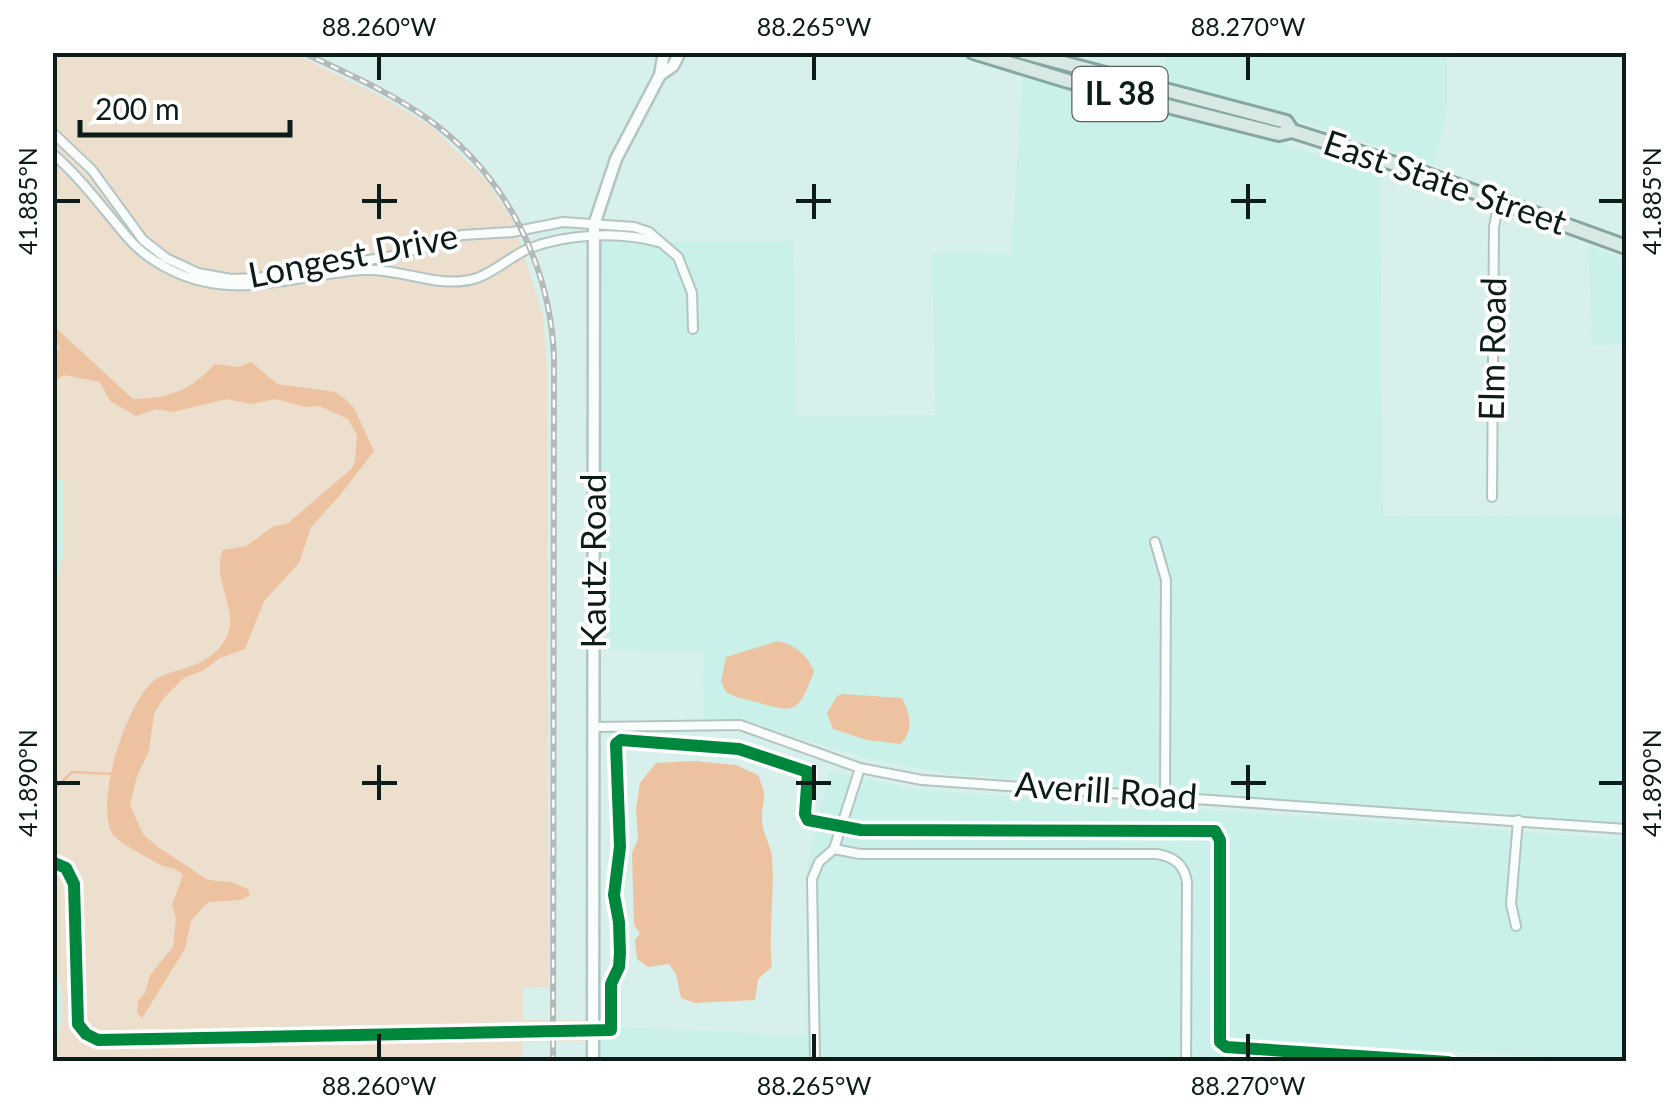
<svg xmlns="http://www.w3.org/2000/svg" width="1679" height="1114" font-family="Lato,sans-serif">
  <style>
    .built { fill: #c9f1e9 }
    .green { fill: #eddfcd }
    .water { fill: #ecc2a0 }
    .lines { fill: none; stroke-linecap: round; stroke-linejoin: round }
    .stream { stroke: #ecc2a0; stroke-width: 2.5 }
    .minor-casing { stroke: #b3c5c2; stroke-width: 12 }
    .tertiary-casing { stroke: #b3c5c2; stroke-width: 15 }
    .primary-casing { stroke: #86a6a1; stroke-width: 18 }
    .minor { stroke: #f9fdfc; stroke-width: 8 }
    .tertiary { stroke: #f9fdfc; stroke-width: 10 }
    .primary { stroke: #d8e8e5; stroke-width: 12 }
    .rail-casing { stroke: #b4bab9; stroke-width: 6 }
    .rail { stroke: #fff; stroke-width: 2.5; stroke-dasharray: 8; stroke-linecap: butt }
    .cycleway-casing { stroke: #fff; stroke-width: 19 }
    .cycleway { stroke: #00873e; stroke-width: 12 }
    .ticks { fill: none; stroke: #0b1c19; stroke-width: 4 }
    .labels { text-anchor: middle; stroke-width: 8; stroke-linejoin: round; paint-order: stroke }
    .shield { fill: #fff; stroke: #54605e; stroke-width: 2.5 }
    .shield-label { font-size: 32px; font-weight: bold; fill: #0b1c19 }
    .street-label { font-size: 35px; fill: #0b1c19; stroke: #fff }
    .neatline { fill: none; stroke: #0b1c19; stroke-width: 4 }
    .ticks-label { font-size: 25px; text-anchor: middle; fill: #0b1c19 }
  </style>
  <rect width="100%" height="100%" fill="#d8f0eb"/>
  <path class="built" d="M1165,53H1447V109L1434,164L1281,115L1166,84Z
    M1023,74L1208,120L1333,159L1380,170L1383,516L1626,515V827L943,773L869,759L743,721L703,720L704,651L599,650L596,242L794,241L796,416L935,415L932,253L1011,254Z
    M1588,246L1626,259V344L1592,345Z
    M53,479H63V555L53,601Z
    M829,771L918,790L1626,839V1061L1436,1051L1435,1062H599V1026L807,1036V867Z
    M53,874L65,1015L53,1062Z"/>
  <path class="green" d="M53,53H293L386,99L432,127L486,180L514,223L543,316L547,367L549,987L523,988V1020H586V1041L523,1042L522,1062L53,1061C61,1028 69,997 53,965L52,601L63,555V480L52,479Z"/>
  <path class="water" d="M57,329L133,399C171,398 189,391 215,364L238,367L251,362L277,384L335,392L345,399L354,408L374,451L341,494L311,527L299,563L264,601L245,649L220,658L204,670L184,678L164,698L154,713L149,751L137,776L130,805L143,834L158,847L208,880L231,882L248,889L250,895L241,900L209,902L202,908L191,921L185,949L142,1018L137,1013L138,1001L145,993L150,975L173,947L176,919L172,905L183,875C175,866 167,869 157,863C149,859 116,840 113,835C94,802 125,711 150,684C167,666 206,674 226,638C241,612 210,578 223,550L246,546L274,526L287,524L351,469L355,462L357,435L348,419L320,406L305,407L276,399L251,404L227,399L173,412L156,409L136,416L110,401L100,382L64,375L53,382V353L60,348L53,338V331Z
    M778,641C795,645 808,655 814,672C798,711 797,715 756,702C745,699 736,698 726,692L721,682L726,657Z
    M843,694L902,698C910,713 914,730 901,744L867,740L833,729L827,713L837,696Z
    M694,761L736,765L758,775C769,802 762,795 762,820C762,832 771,845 772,857C775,895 768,930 772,967L758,979L755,1000L695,1003L681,998L676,974L669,964L648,967L637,959L635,940L640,933L634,925L632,853L638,839L636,809L640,783L656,763Z"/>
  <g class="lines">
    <path class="stream" d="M52,791L72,772L113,774"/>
    <g class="minor-casing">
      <path id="minor" d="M52,132L92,170L143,240L166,258L198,273L231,279L257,278L393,256L462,235L512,232L563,222L634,227L649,232L678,257L692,293L693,329
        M52,153C82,179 103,209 128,238C140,252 155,262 171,270C236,303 297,273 365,270C403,268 439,290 477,278C496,271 511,256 530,248C567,234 620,231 658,242
        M1492,497L1494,227L1499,201
        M1155,542L1166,580L1165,795
        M594,727L740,725L860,768L922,780L1626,829
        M834,849L860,854H1157C1174,857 1184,864 1187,882L1186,1062
        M1516,926L1511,904L1518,820
        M815,1062L812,879L819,862L834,849L860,768"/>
    </g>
    <g class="tertiary-casing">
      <path id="tertiary" d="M660,75L673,66L680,52
        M593,1062L594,225L616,159L660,75L664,52"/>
    </g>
    <g class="primary-casing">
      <path id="primary" d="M973,52L1068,81L1279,134L1292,131L1308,136L1414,170L1626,247
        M1022,52L1286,122L1292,131"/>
    </g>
    <use href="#minor" class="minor"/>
    <use href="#tertiary" class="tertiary"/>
    <use href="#primary" class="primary"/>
    <g class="rail-casing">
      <path id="rail" d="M302,52C344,72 388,91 425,117C504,172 551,264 554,359L553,1062"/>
    </g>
    <use href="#rail" class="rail"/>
    <g class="cycleway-casing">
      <path id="cycleway" d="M52,862L66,868L74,884L78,1024L86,1034L98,1040L611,1030V984L619,967L620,953L619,922L614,895L620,847L616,744L621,740L739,749L808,772L805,814L808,820L861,830L1215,831L1220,840V1042L1226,1047L1241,1048L1448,1062"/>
    </g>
    <use href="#cycleway" class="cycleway"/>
  </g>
  <path class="ticks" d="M379,55V80M814,55V80M1248,55V80M379,184V219M814,184V219M1248,184V219M55,201H80M362,201H397M796,201H831M1231,201H1266M1599,201H1624M379,765V800M814,765V800M1248,765V800M55,783H80M362,783H397M796,783H831M1231,783H1266M1599,783H1624M379,1034V1059M814,1034V1059M1248,1034V1059"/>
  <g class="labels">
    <rect class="shield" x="1072.5" y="67" width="95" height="54" rx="8"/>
    <g class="shield-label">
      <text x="1120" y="105">IL 38</text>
    </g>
    <g class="street-label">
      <text transform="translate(1445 183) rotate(19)" y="12">East State Street</text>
      <text transform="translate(353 256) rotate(-11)" y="12">Longest Drive</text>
      <text transform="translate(1493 349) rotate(-89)" y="12">Elm Road</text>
      <text transform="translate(594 561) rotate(-90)" y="12">Kautz Road</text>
      <text transform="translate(1106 791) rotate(4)" y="12">Averill Road</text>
    </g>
  </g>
  <rect width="1679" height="1114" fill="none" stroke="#ffffff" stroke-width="110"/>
  <path d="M80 120v15h210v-15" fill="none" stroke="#0b1c19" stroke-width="5"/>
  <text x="95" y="120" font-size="30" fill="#0b1c19" stroke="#ffffff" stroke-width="8" paint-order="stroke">200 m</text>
  <rect x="55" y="55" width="1569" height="1004" class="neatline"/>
  <g class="ticks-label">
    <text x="379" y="36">88.260°W</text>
    <text x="814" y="36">88.265°W</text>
    <text x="1248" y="36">88.270°W</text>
    <text transform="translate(1652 201) rotate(-90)" y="9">41.885°N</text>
    <text transform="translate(28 201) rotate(-90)" y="9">41.885°N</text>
    <text transform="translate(1652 783) rotate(-90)" y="9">41.890°N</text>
    <text transform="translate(28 783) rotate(-90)" y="9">41.890°N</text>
    <text x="379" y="1095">88.260°W</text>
    <text x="814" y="1095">88.265°W</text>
    <text x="1248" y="1095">88.270°W</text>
  </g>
</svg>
